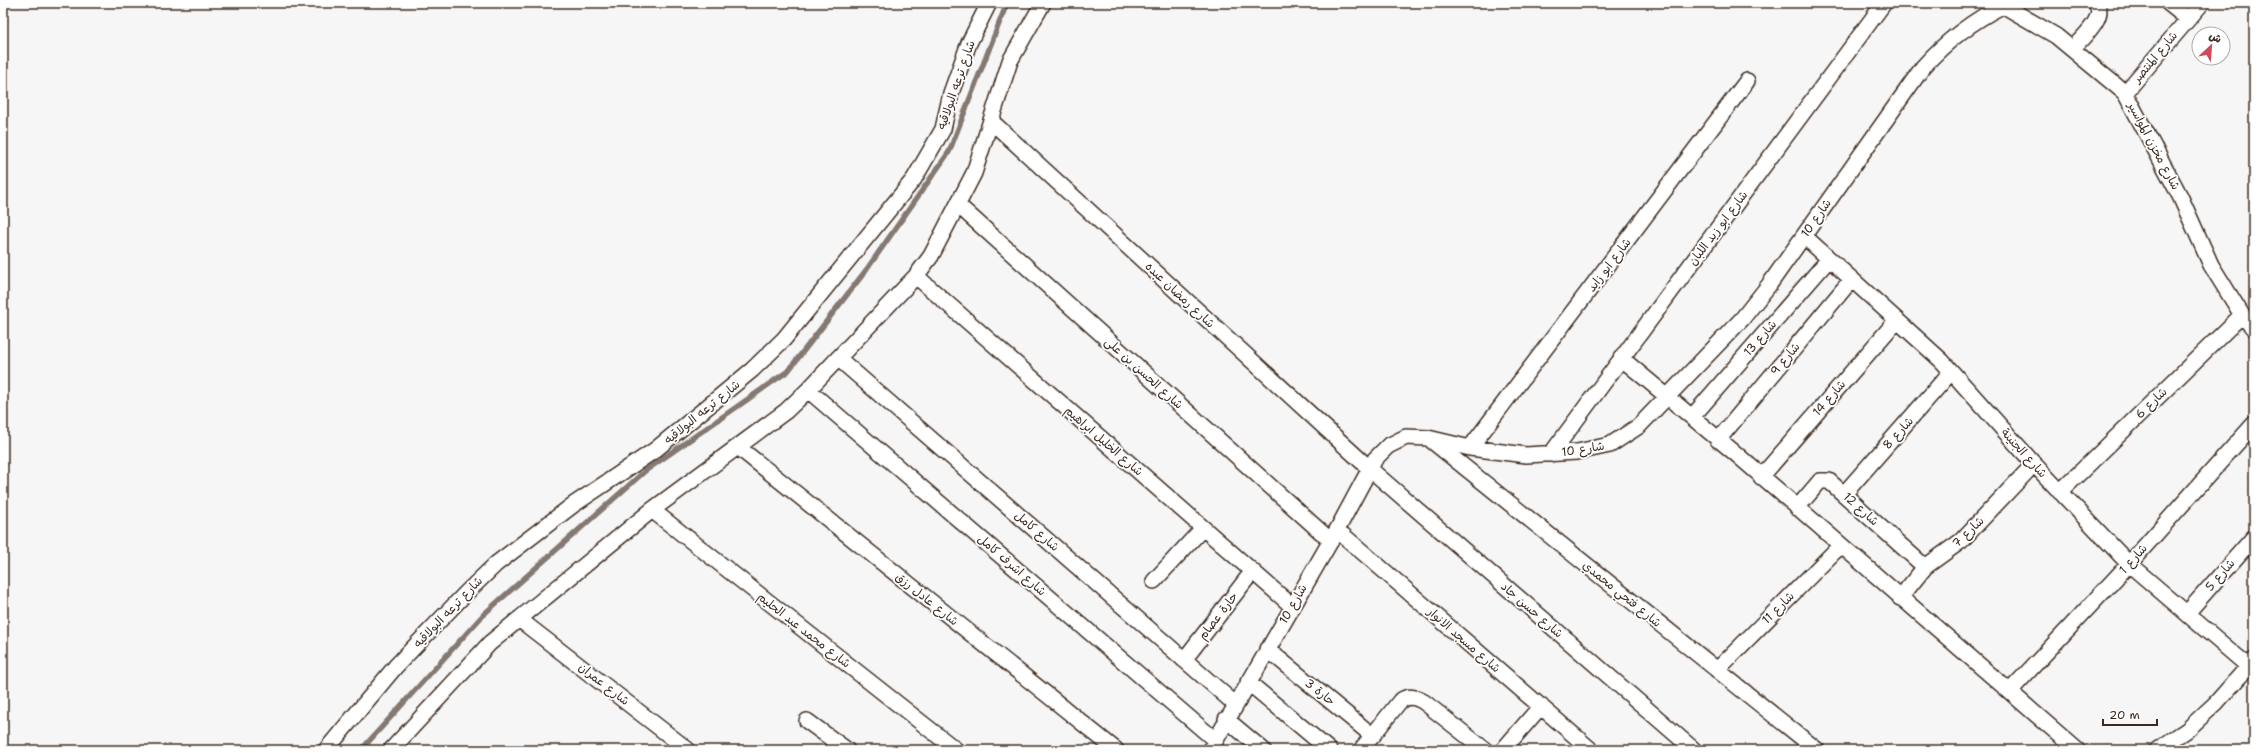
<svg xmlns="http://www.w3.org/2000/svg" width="2257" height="753" font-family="'Shantell Sans','Playpen Sans Arabic',sans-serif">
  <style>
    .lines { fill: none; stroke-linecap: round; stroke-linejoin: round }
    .stream { stroke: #847972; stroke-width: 5.5 }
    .minor-casing { stroke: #3b2a1e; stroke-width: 18 }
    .minor { stroke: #fff; stroke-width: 15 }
    .labels { text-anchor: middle; stroke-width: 3.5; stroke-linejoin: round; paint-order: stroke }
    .street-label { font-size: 12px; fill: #3b2a1e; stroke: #fff }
  </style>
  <rect width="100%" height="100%" fill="#f7f6f6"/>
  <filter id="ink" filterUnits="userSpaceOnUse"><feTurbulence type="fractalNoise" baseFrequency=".025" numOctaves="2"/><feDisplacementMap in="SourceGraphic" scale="8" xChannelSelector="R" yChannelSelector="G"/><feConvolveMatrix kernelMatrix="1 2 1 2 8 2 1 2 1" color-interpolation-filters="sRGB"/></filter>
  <g filter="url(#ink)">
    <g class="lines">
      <path class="stream" d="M361,750L484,614L645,471L788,371L867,269L949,152L1007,3"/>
      <g class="minor-casing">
        <path id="minor" d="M1999,3L2056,36L2125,93L2180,196L2211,265L2242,315L2254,329
          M2168,3L2188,19
          M2072,49C2080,40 2109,15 2095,3
          M2125,93L2202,3
          M991,121L1370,469L1694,750
          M958,205L1331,541
          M1804,236L1942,361L2034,464L2129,564L2248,666
          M916,276L1292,606
          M838,358L1235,704
          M1621,358L1735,453L2077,750
          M808,390L1215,740
          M1692,417L1829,259
          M1718,440L1852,279
          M1432,441L1817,750
          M738,447L1116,750
          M1470,448L1747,81
          M1551,454L1884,3
          M1761,477L1897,320
          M2060,492L2242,315
          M1844,494L1951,372
          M1797,508L1820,481H1829L1925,567
          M652,510L956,750
          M1337,530L1591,750
          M1154,581L1203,528
          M1900,598L1925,567L1961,541L2034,464
          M2187,613L2254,537
          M519,619L688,750
          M1267,649L1373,736
          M1184,660L1252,572
          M1717,670L1840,546
          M1248,682L1329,750
          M2010,691L2129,564L2254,424
          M1226,719L1263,750
          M807,721L847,750
          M326,750L396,666L465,594L496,564L573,505L655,450L752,370L784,339L914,179L943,129L951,93L969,43L989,3
          M391,750L490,643L652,510L786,411L808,390L916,276L931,256L974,173L1010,61L1043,3
          M1210,750L1337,530L1375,459L1388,446L1406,437L1428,438L1470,448L1526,455L1577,452L1610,445L1639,426L1742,319L1769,285L1923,67C1947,40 1972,21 2004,5
          M1361,750L1400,701C1409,695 1415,697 1424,702L1485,750
          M1503,750L1541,706
          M2157,750L2187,730L2216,703L2254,660"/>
      </g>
      <use href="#minor" class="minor"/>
    </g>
  </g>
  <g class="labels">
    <g class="street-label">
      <text transform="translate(2155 57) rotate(-50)" y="4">شارع المنتصر</text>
      <text transform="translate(956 85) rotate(-71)" y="4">شارع ترعه البولاقيه</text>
      <text transform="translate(2154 146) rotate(62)" y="4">شارع مخزن المواسير</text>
      <text transform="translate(1816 218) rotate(-55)" y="4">شارع 10</text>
      <text transform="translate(1718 228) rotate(-53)" y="4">شارع ابو زيد اللبان</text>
      <text transform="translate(1609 265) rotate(-53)" y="4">شارع ابو زايد</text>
      <text transform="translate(1180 295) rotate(43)" y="4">شارع رمضان عبده</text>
      <text transform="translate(1760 338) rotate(-49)" y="4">شارع 13</text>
      <text transform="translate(1785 359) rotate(-50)" y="4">شارع 9</text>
      <text transform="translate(1144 373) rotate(42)" y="4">شارع الحسن بن على</text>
      <text transform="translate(1829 398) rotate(-49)" y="4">شارع 14</text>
      <text transform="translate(2151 403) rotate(-44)" y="4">شارع 6</text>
      <text transform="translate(702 412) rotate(-39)" y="4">شارع ترعه البولاقيه</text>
      <text transform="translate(1898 433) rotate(-48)" y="4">شارع 8</text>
      <text transform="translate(1104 441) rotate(41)" y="4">شارع الخليل ابراهيم</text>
      <text transform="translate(1583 449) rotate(-9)" y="4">شارع 10</text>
      <text transform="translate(2024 453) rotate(48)" y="4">شارع الجنينة</text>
      <text transform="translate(1861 509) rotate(42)" y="4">شارع 12</text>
      <text transform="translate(1037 531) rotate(41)" y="4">شارع كامل</text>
      <text transform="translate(1968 532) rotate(-44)" y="4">شارع 7</text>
      <text transform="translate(2133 559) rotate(-48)" y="4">شارع 1</text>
      <text transform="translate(1012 565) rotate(41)" y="4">شارع اشرف كامل</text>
      <text transform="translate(2220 575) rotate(-49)" y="4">شارع 5</text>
      <text transform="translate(1622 594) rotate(39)" y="4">شارع فتحي محمدي</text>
      <text transform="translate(927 599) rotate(39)" y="4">شارع عادل رزق</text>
      <text transform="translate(1293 604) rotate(-60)" y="4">شارع 10</text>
      <text transform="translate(1778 608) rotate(-45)" y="4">شارع 11</text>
      <text transform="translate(1532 610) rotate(41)" y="4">شارع حسن جاد</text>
      <text transform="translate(448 612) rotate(-46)" y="4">شارع ترعه البولاقيه</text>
      <text transform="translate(1218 616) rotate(-52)" y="4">حارة عصام</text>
      <text transform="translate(804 630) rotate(38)" y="4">شارع محمد عبد الحليم</text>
      <text transform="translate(1464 640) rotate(41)" y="4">شارع مسجد الانوار</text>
      <text transform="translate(604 684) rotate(38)" y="4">شارع عمران</text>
      <text transform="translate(1320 692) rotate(39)" y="4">حارة 3</text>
    </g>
  </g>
  <rect width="2257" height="753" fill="none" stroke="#fff" stroke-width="16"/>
  <rect x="8" y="8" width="2241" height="737" fill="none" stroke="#3b2a1e" stroke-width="1.5" filter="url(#ink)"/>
  <g transform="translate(2211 46) rotate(26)"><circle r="19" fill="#ffffff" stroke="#b1aaa5"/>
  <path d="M0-3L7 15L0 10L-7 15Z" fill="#d1495b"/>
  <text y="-6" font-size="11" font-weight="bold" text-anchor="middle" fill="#3b2a1e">ش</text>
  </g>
  <path d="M2103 719v6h54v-6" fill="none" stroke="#3b2a1e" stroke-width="2"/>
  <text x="2109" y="719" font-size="12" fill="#3b2a1e" stroke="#ffffff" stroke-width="3" paint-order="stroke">20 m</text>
</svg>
